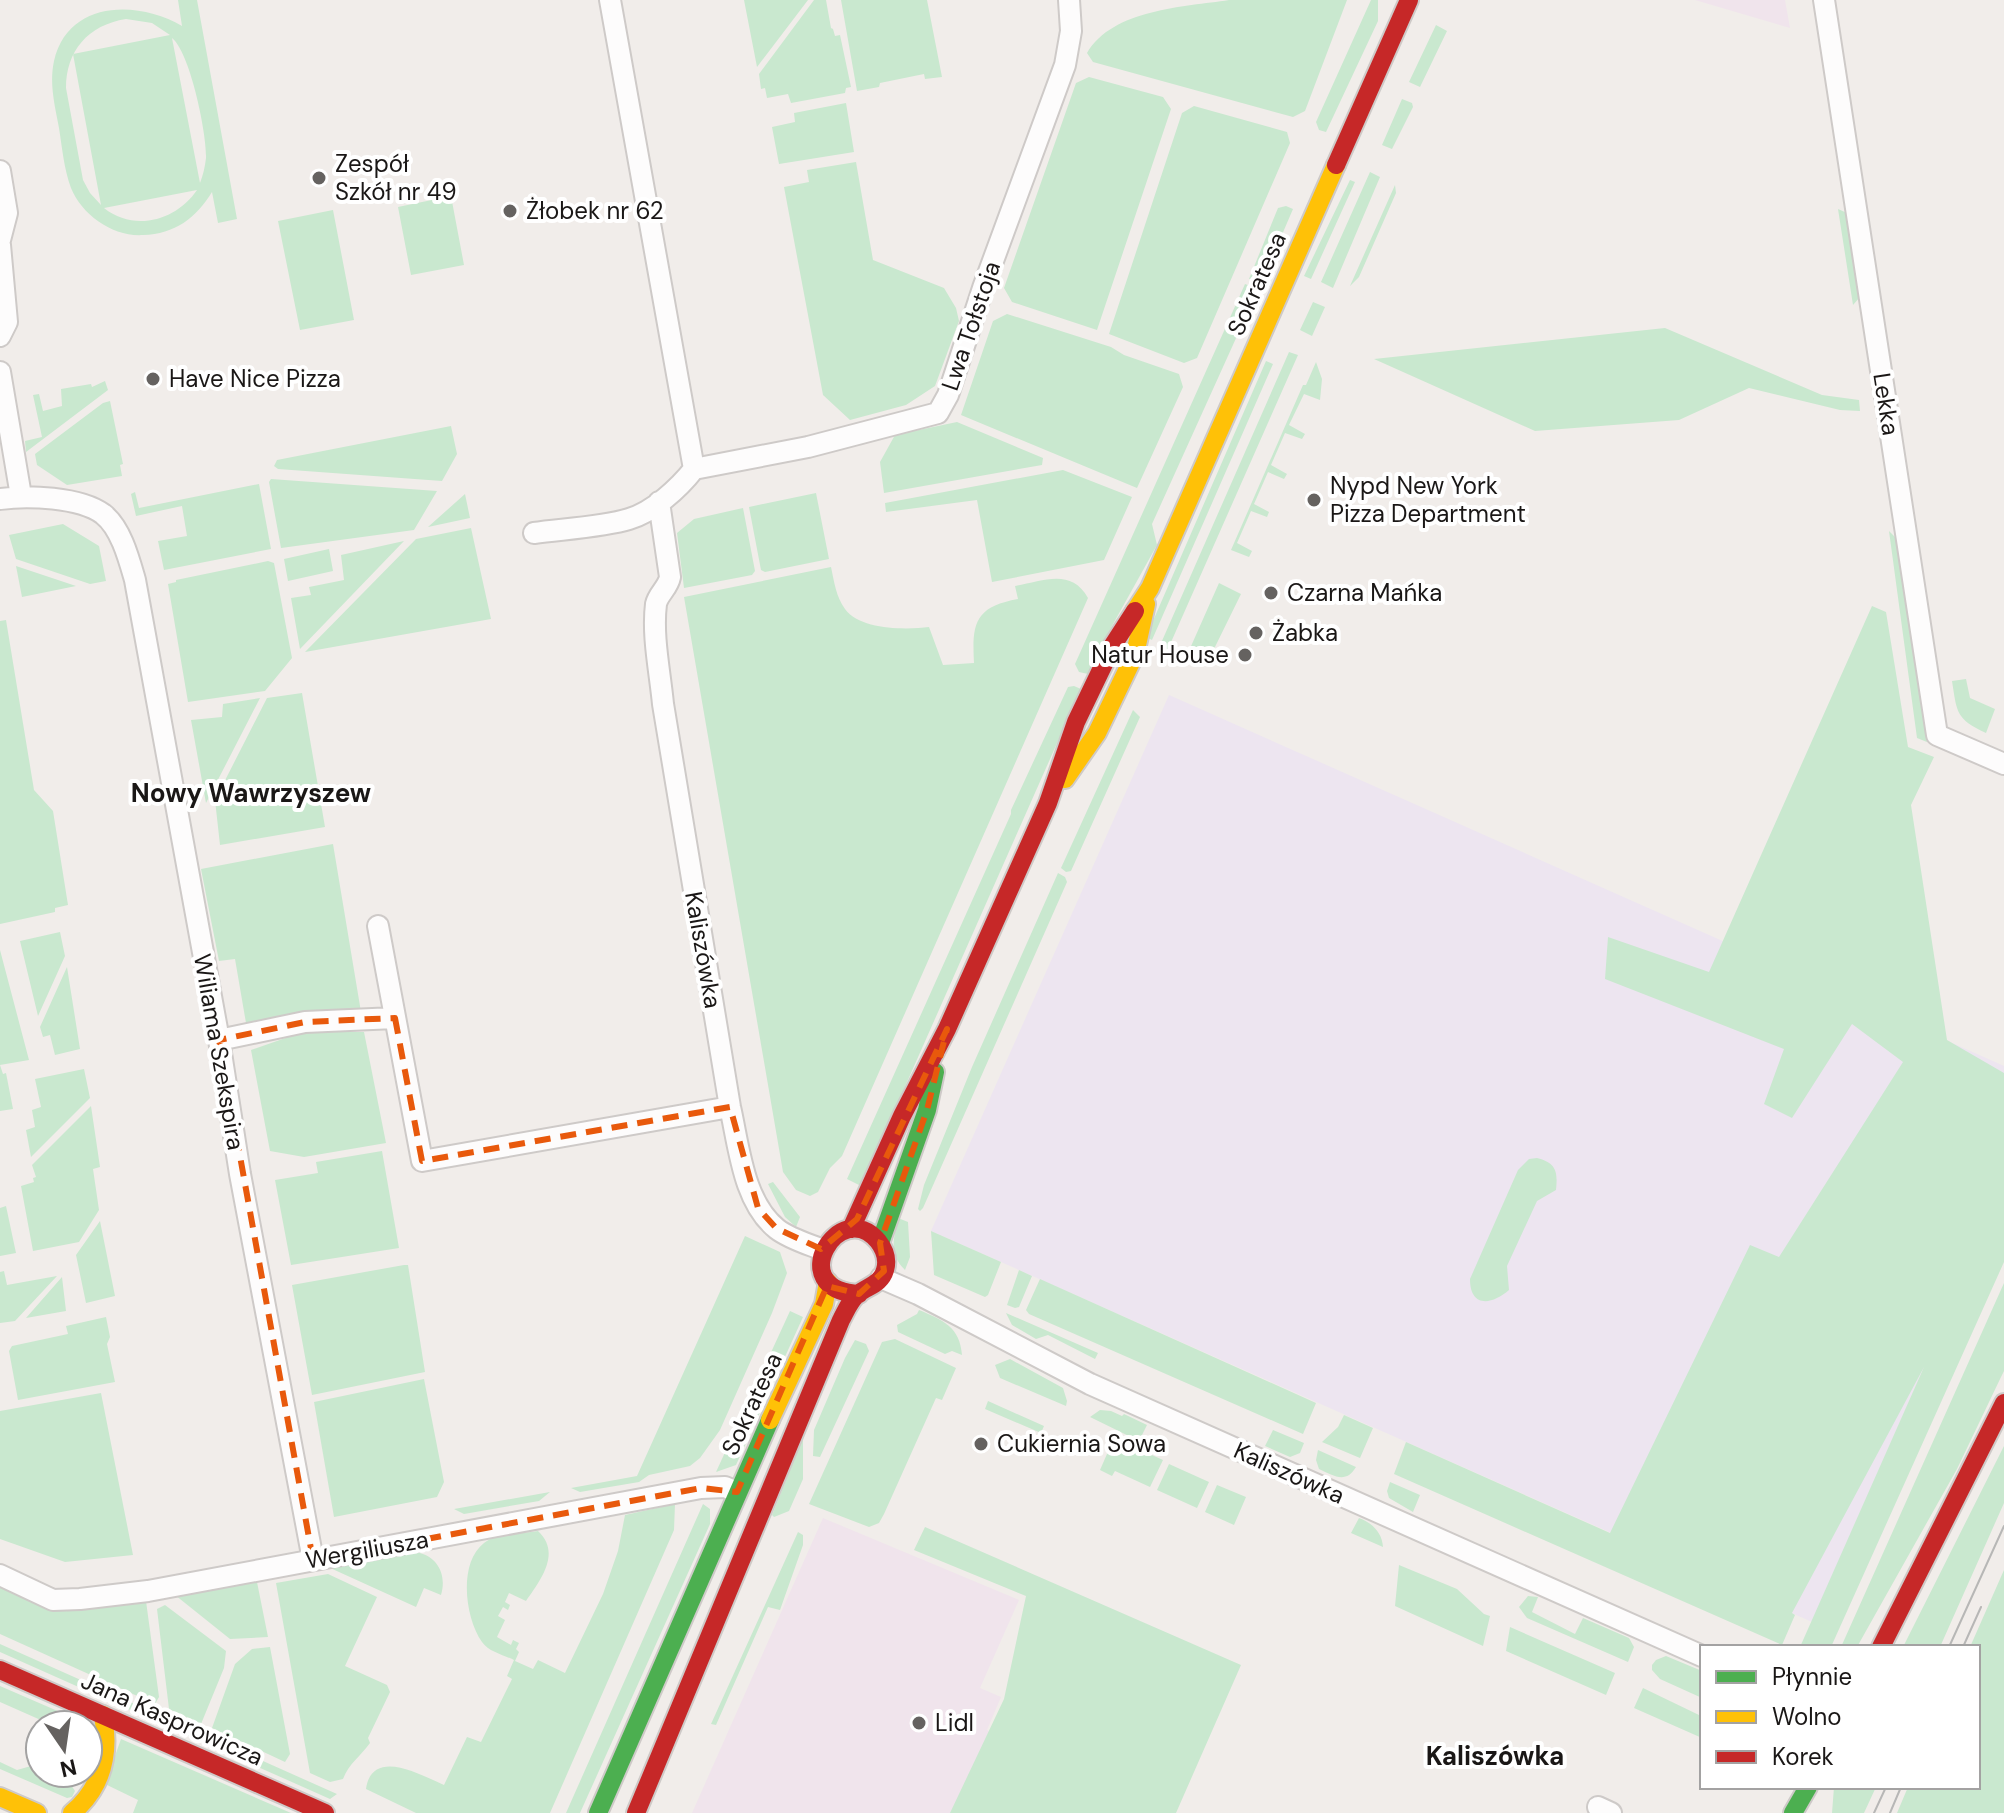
<svg xmlns="http://www.w3.org/2000/svg" width="2004" height="1813" font-family="'DM Sans',sans-serif">
  <style>
    .commercial { fill: #f0e4ec }
    .industrial { fill: #ede5f0 }
    .green { fill: #c9e8cf; fill-rule: evenodd }
    .lines { fill: none; stroke-linecap: round; stroke-linejoin: round }
    .street-casing { stroke: #cecac8; stroke-width: 24 }
    .fast-casing { stroke: #cecac8; stroke-width: 22 }
    .slow-casing { stroke: #cecac8; stroke-width: 22 }
    .jam-casing { stroke: #cecac8; stroke-width: 22 }
    .street { stroke: #fdfcfc; stroke-width: 20 }
    .fast { stroke: #4caf50; stroke-width: 18 }
    .slow { stroke: #ffc107; stroke-width: 18 }
    .jam { stroke: #c62828; stroke-width: 18 }
    .tram { stroke: #b7b7b6; stroke-width: 2 }
    .marked { fill: none; stroke: #e8590c; stroke-width: 6; stroke-dasharray: 16 10; stroke-linejoin: round }
    .poi-dot { fill: #656260; stroke: #fff; stroke-width: 3 }
    .labels { text-anchor: middle; stroke-width: 8; stroke-linejoin: round; paint-order: stroke }
    .poi-label { font-size: 24px; fill: #1a1716; stroke: #fff; text-anchor: start }
    .street-label { font-size: 24px; fill: #1a1716; stroke: #fff }
    .neighbourhood-label { font-size: 26px; font-weight: bold; fill: #1a1716; stroke: #fff }
  </style>
  <rect width="100%" height="100%" fill="#f1edea"/>
  <path class="commercial" d="M1695,0H1785L1790,28Z
    M823,1518L1019,1600L980,1688L1001,1697L987,1730L998,1736L969,1813H692Z"/>
  <path class="industrial" d="M1169,695L2004,1066V1185L1812,1622L931,1231Z"/>
  <path class="green" d="M178,0H197L237,219L218,223L212,192C196,218 175,234 143,235C113,237 82,215 71,188C64,169 62,147 59,128C55,106 49,84 54,61C68,0 138,0 182,26ZM126,19L152,23L170,35L73,54L101,205L90,193L83,180L66,88C66,51 88,25 126,19ZM172,38C190,52 207,134 206,158C205,167 203,175 200,183ZM197,190C176,221 134,232 104,208Z
    M744,0H808L757,67Z
    M814,0H826L831,28L833,29L835,36L840,35L851,87L846,88L845,93L791,103L788,94L767,98L765,88L761,89L759,74Z
    M841,0H927L942,77L925,79L924,74L880,83L879,87L857,91Z
    M1229,0H1347L1305,111L1293,117L1093,62L1087,53C1113,9 1184,7 1229,0Z
    M1371,0H1378V21L1326,132L1319,130L1316,122Z
    M1436,25L1447,31L1420,87L1409,82Z
    M1089,77L1163,97L1171,109L1097,330L1012,302L1004,288L1076,83Z
    M1402,99L1412,103L1413,107L1392,149L1382,145Z
    M846,103L854,152L779,164L772,127L795,122L794,113Z
    M1194,106L1287,132L1290,143L1197,358L1184,363L1109,334L1182,113Z
    M856,162L873,260L944,288L956,308L959,321L935,386L906,405L850,420L823,395L784,187L809,182L807,170Z
    M1370,172L1380,177L1333,288L1321,282Z
    M1350,180L1355,182L1311,279L1304,276Z
    M1395,185L1396,193L1359,277L1350,286Z
    M451,196L464,265L411,275L398,207Z
    M1286,206L1293,209L1269,265H1260L1254,279H1249L1278,208Z
    M1838,209L1847,213L1860,297L1853,305Z
    M333,210L354,320L300,330L278,221Z
    M1245,284L1253,287L1256,294L1152,524L1157,545L1107,635L1088,674L1079,672L1075,664Z
    M1313,302L1325,307L1312,336L1300,330Z
    M1007,314L1111,347L1124,355L1179,374L1183,387L1137,488L961,415L993,321Z
    M1665,328L1822,395L1859,400L1860,411L1840,410L1749,388L1679,420L1535,431L1374,359Z
    M1289,352L1298,355L1168,649L1162,652L1158,650Z
    M1266,361L1273,364L1152,640L1146,637Z
    M1316,362L1322,379L1320,400L1304,394L1289,425L1305,434L1302,439L1285,433L1271,465L1287,474L1284,479L1268,472L1254,504L1269,512L1267,517L1251,511L1237,543L1252,551L1249,557L1231,550L1303,385H1306Z
    M105,381L108,390L26,452L25,441L42,437L33,395L39,394L43,411L62,406L61,389L91,384L92,387Z
    M110,401L123,464L120,465L122,476L67,485L37,465L35,454L103,403Z
    M957,422L1043,458L1042,465L884,493L880,462L895,435Z
    M451,426L457,454L442,481L278,469L274,466L277,460Z
    M1063,470L1132,497L1104,560L992,582L977,500L886,512L885,503Z
    M271,479L437,491L414,530L281,548L269,482Z
    M259,484L271,549L164,570L158,541L187,536L182,506L136,516L131,494L135,492L139,508Z
    M816,493L829,559L765,572L761,570L749,507Z
    M465,494L470,518L428,527Z
    M743,508L755,571L752,575L684,588L677,533L694,519Z
    M63,524L99,546L106,581L90,584L16,559L9,535Z
    M471,528L491,619L305,652L416,539Z
    M1889,531L1900,542L1927,742L1917,738Z
    M404,541L300,649L291,598L311,595L309,587L344,580L341,555Z
    M329,549L333,571L288,581L284,559Z
    M268,561L274,563L292,658L265,691L188,702L168,584L176,582V580Z
    M16,566L76,586L22,597Z
    M831,567C834,581 836,597 845,609C860,630 906,630 929,627L943,665L974,663C972,624 974,607 1018,599L1015,586C1044,581 1071,568 1088,598L842,1156L830,1168L818,1192L810,1196L796,1190L783,1172L684,597Z
    M1219,583L1241,594L1213,651L1200,656H1190L1188,653Z
    M1872,606L1886,612L1908,747L1934,757L1911,805L1947,1040L2004,1073V1262L1831,1647H1800L1924,1367L1792,1613L1795,1615L1782,1645L1394,1474L1406,1442L1610,1533L1750,1245L1779,1257L1903,1062L1852,1024L1792,1118L1764,1104L1784,1049L1605,979L1608,937L1709,972Z
    M6,620L34,790L53,811L68,905L55,908V912L0,924V621Z
    M1966,679L1970,698L1995,709L1986,733C1956,719 1957,713 1952,681Z
    M1074,686L1081,689L861,1186L847,1179L1011,814V810L1068,687Z
    M302,693L325,827L220,845L215,800L267,698Z
    M260,698L206,803L191,720L222,717L223,704Z
    M1133,710L1140,717L1071,871L1066,872L1061,868Z
    M333,844L361,1012L317,1010L246,1023L235,959L219,961L201,869Z
    M1058,873L1065,877L1067,882L923,1208L920,1211L918,1209L924,1185L972,1067Z
    M60,932L65,956L38,1016L20,941Z
    M0,950L29,1060L0,1065L3,1074L6,1073L13,1109L0,1111Z
    M67,967L80,1049L55,1055L50,1035L43,1037L40,1027Z
    M313,1032H364L386,1143L304,1157L270,1151L251,1050L297,1034Z
    M84,1069L90,1098L31,1157L26,1130L35,1127L32,1110L41,1107L35,1079Z
    M91,1106L100,1167L93,1169L99,1210L79,1242L33,1251L21,1186L34,1182L33,1178L36,1177L32,1165Z
    M382,1151L399,1248L291,1265L275,1180L318,1173L316,1162Z
    M1537,1158C1556,1163 1558,1171 1556,1190L1537,1201L1507,1266L1509,1290C1492,1305 1470,1308 1470,1279L1518,1170L1529,1159Z
    M773,1182L800,1217L796,1227L785,1217L768,1184Z
    M6,1206L16,1253L0,1256V1208Z
    M898,1218L908,1222L910,1257L905,1270C888,1253 894,1239 898,1218Z
    M100,1221L115,1296L86,1303L76,1255Z
    M931,1231L1001,1262L988,1295L985,1297L934,1275Z
    M745,1236L780,1252L787,1273L772,1313L720,1430L700,1458L690,1466L649,1475L639,1482L580,1492L571,1488L637,1476Z
    M404,1265H408L425,1372L312,1395L292,1285Z
    M1019,1270L1032,1276L1019,1307L1015,1308L1007,1305Z
    M4,1271L7,1285L57,1276L15,1321L0,1323V1272Z
    M62,1277L66,1311L26,1318Z
    M1040,1279L1316,1403L1303,1434L1029,1314L1026,1310Z
    M2004,1283V1371L2001,1377L1957,1469L1857,1647H1841Z
    M919,1310C943,1320 960,1327 962,1355L952,1351L945,1354L898,1332L897,1325L917,1314Z
    M790,1311L803,1317L736,1465L716,1472Z
    M1006,1313L1098,1353L1095,1359L1048,1335L1036,1339L1012,1325Z
    M106,1317L110,1337L107,1344L115,1382L18,1400L9,1351L12,1346L68,1334L66,1326Z
    M895,1339L956,1368L942,1400L936,1398L884,1514L879,1523L869,1527L809,1504L882,1342Z
    M855,1340L866,1344L869,1351L820,1457L813,1456L814,1430L845,1358Z
    M1010,1359L1063,1388L1067,1401L1066,1406L1000,1378L995,1365Z
    M424,1379L444,1482L437,1497L334,1517L314,1402Z
    M101,1393L133,1555L65,1562L0,1539V1411Z
    M988,1401L1044,1426L1041,1433L985,1409Z
    M1100,1410L1111,1411L1122,1416L1124,1414L1147,1425L1139,1441L1090,1417Z
    M1344,1415L1373,1428L1360,1458L1322,1442L1338,1427Z
    M1273,1430L1304,1443L1300,1453L1290,1457L1265,1446Z
    M803,1438V1479L789,1511L774,1517L772,1515Z
    M1114,1438L1163,1460L1150,1487L1115,1471L1112,1476L1100,1470Z
    M2004,1446V1503L1940,1647H1903Z
    M1318,1450L1356,1467C1346,1484 1334,1476 1319,1469L1316,1460Z
    M1169,1464L1209,1482L1197,1508L1157,1490Z
    M1390,1482L1420,1495L1413,1512L1389,1498L1387,1491Z
    M1217,1485L1246,1497L1234,1525L1205,1512Z
    M550,1492L539,1501L464,1514L454,1509Z
    M675,1504L674,1530L550,1813H416L366,1789C372,1746 423,1776 444,1785L467,1737L481,1742L512,1679L507,1676L514,1660C504,1655 489,1652 482,1642C465,1618 458,1563 484,1543C497,1533 522,1534 538,1531C562,1553 540,1581 526,1601L509,1593L505,1602L510,1605L508,1610L503,1607L498,1616L505,1620L497,1637L511,1645L513,1640L519,1643L516,1649L519,1652L515,1661L533,1669L538,1660L565,1673L603,1594L618,1551L625,1515Z
    M703,1504L710,1509V1524L580,1813H566Z
    M1359,1518C1372,1523 1382,1532 1383,1547L1351,1533Z
    M925,1527L1241,1665L1176,1813H950L1004,1699L1026,1596L914,1550Z
    M798,1532L803,1535V1545L780,1610L768,1607L716,1725L711,1724Z
    M416,1552C438,1556 447,1575 441,1595L424,1588L416,1607L328,1567Z
    M1399,1565L1457,1589L1484,1614L1490,1616L1483,1646L1395,1606Z
    M2004,1570V1813H1897L1908,1787H1978V1647H1970Z
    M328,1574L377,1597L345,1666L387,1685L390,1692L368,1738L370,1743C361,1756 349,1763 343,1779L330,1782L310,1773L276,1583Z
    M257,1582L268,1637L230,1639L175,1595Z
    M0,1587L54,1611L146,1601L159,1697L155,1704L0,1634Z
    M1528,1596L1538,1597L1532,1612L1575,1634L1583,1618L1629,1638L1634,1647L1628,1662L1527,1618L1519,1607Z
    M165,1605L226,1651L224,1668L201,1724L169,1709L157,1609Z
    M1510,1627L1615,1673L1606,1695L1506,1651Z
    M0,1644L337,1794L330,1799L0,1652Z
    M270,1647L290,1754L285,1762L212,1728L235,1664L252,1649Z
    M1666,1656L1702,1671V1698L1660,1679L1652,1670V1665L1656,1660Z
    M0,1686L83,1722L86,1725H52L0,1702Z
    M1643,1688L1699,1715L1702,1722V1738L1634,1708Z
    M121,1739L291,1813H133L138,1800L105,1784Z
    M0,1762L17,1770L31,1766L40,1770V1773C53,1773 69,1780 75,1791L72,1797L67,1798L0,1769Z
    M1834,1787H1876L1864,1813H1832Z"/>
  <g class="lines">
    <g class="street-casing">
      <path id="street" d="M1824,0L1937,735L2004,764
        M0,171L7,213L0,240
        M0,245L7,322L0,336
        M0,372L21,496
        M694,469L808,447L938,413L948,395L983,288L1065,65L1071,31L1069,0
        M0,499C27,495 80,497 103,514C121,528 129,559 135,580L219,1040L240,1174L313,1560
        M659,502L670,577C668,588 658,594 656,604C652,636 660,672 663,704L730,1107C739,1146 743,1202 777,1229C790,1239 808,1244 823,1250
        M534,533C563,529 603,527 629,519C653,512 679,488 694,469L610,0
        M378,926L422,1161L730,1107
        M219,1040L305,1022L395,1018
        M881,1278L918,1294L1090,1384L1702,1656
        M0,1575L53,1600L80,1599L148,1591L701,1488L725,1487L737,1492
        M1598,1807L1611,1813"/>
    </g>
    <g class="fast-casing">
      <path id="fast" d="M880,1243L927,1110L935,1072
        M598,1813L770,1420
        M1793,1813L1808,1787"/>
    </g>
    <g class="slow-casing">
      <path id="slow" d="M1135,611L1150,588L1336,165
        M1065,779L1097,733L1135,654L1146,604
        M770,1420L824,1304L828,1282
        M0,1797L37,1813
        M72,1813C103,1787 110,1753 103,1715"/>
    </g>
    <g class="jam-casing">
      <path id="jam" d="M1336,165L1409,0
        M851,1229L902,1116L947,1029L1048,803L1076,722L1113,645L1135,611
        M1881,1647L2004,1403
        M0,1670L325,1813
        M636,1813L841,1320C846,1311 850,1300 858,1294C868,1286 881,1284 885,1270C888,1260 885,1250 878,1241C840,1195 782,1290 859,1294"/>
    </g>
    <use href="#street" class="street"/>
    <use href="#fast" class="fast"/>
    <use href="#slow" class="slow"/>
    <use href="#jam" class="jam"/>
    <path class="tram" d="M1949,1647L2004,1526
      M1963,1647L1981,1607
      M1874,1813L1886,1787
      M1890,1813L1901,1787"/>
  </g>
  <path class="marked" d="M395,1018L422,1161L730,1107L758,1208L776,1228L821,1249L857,1219L947,1029L927,1110L880,1243L884,1271L859,1294L827,1286L737,1492L701,1488L313,1560L219,1040L305,1022Z"/>
  <g class="poi-dot">
    <circle cx="319" cy="178" r="8"/>
    <circle cx="510" cy="211" r="8"/>
    <circle cx="153" cy="379" r="8"/>
    <circle cx="1314" cy="500" r="8"/>
    <circle cx="1271" cy="593" r="8"/>
    <circle cx="1256" cy="633" r="8"/>
    <circle cx="1245" cy="655" r="8"/>
    <circle cx="981" cy="1444" r="8"/>
    <circle cx="919" cy="1723" r="8"/>
  </g>
  <g class="labels">
    <g class="poi-label">
      <text x="335" y="172">Zespół<tspan x="335" dy="28">Szkół nr 49</tspan></text>
      <text x="526" y="219">Żłobek nr 62</text>
      <text x="169" y="387">Have Nice Pizza</text>
      <text x="1330" y="494">Nypd New York<tspan x="1330" dy="28">Pizza Department</tspan></text>
      <text x="1287" y="601">Czarna Mańka</text>
      <text x="1272" y="641">Żabka</text>
      <text x="1229" y="663" text-anchor="end">Natur House</text>
      <text x="997" y="1452">Cukiernia Sowa</text>
      <text x="935" y="1731">Lidl</text>
    </g>
    <g class="street-label">
      <text transform="translate(1257 284) rotate(-66)" y="8">Sokratesa</text>
      <text transform="translate(971 326) rotate(-71)" y="8">Lwa Tołstoja</text>
      <text transform="translate(1886 404) rotate(81)" y="8">Lekka</text>
      <text transform="translate(703 950) rotate(80)" y="8">Kaliszówka</text>
      <text transform="translate(219 1052) rotate(80)" y="8">Wiliama Szekspira</text>
      <text transform="translate(752 1404) rotate(-65)" y="8">Sokratesa</text>
      <text transform="translate(1289 1473) rotate(24)" y="8">Kaliszówka</text>
      <text transform="translate(367 1550) rotate(-10)" y="8">Wergiliusza</text>
      <text transform="translate(172 1719) rotate(24)" y="8">Jana Kasprowicza</text>
    </g>
    <g class="neighbourhood-label">
      <text x="251" y="802">Nowy Wawrzyszew</text>
      <text x="1495" y="1765">Kaliszówka</text>
    </g>
  </g>
  <rect x="1700" y="1645" width="280" height="144" fill="#ffffff" stroke="#a3a2a2" stroke-width="2"/>
  <rect x="1716" y="1671" width="40" height="12" fill="#4caf50" stroke="#a3a2a2" stroke-width="2"/>
  <text x="1772" y="1685" font-size="24" fill="#1a1716">Płynnie</text>
  <rect x="1716" y="1711" width="40" height="12" fill="#ffc107" stroke="#a3a2a2" stroke-width="2"/>
  <text x="1772" y="1725" font-size="24" fill="#1a1716">Wolno</text>
  <rect x="1716" y="1751" width="40" height="12" fill="#c62828" stroke="#a3a2a2" stroke-width="2"/>
  <text x="1772" y="1765" font-size="24" fill="#1a1716">Korek</text>
  <g transform="translate(64 1749) rotate(167)"><circle r="38" fill="#ffffff" stroke="#a3a2a2" stroke-width="2"/>
  <path d="M0-6L14 30L0 20L-14 30Z" fill="#656260"/>
  <text y="-12" font-size="22" font-weight="bold" text-anchor="middle" fill="#1a1716">N</text>
  </g>
</svg>
